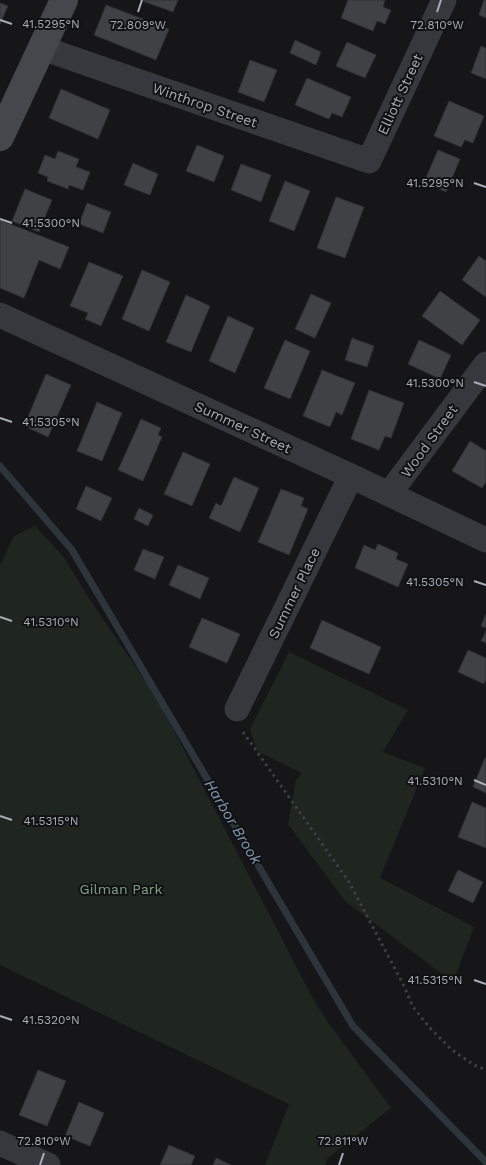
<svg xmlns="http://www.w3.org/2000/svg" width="486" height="1165" font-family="'Work Sans',sans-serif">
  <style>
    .green { fill: #1e261f }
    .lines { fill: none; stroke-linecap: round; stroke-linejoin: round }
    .stream { stroke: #2c353c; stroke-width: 7 }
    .building { fill: #404145; stroke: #303034 }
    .path { stroke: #3d3f44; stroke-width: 3; stroke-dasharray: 2.5 4; stroke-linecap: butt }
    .minor { stroke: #37383d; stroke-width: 25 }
    .secondary { stroke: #45474d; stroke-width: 28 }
    .ticks { fill: none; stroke: #a8adb8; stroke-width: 2 }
    .labels { text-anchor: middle; stroke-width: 4; stroke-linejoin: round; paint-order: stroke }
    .street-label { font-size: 14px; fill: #a8adb8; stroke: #111113 }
    .park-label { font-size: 14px; fill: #7fa381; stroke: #111113 }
    .water-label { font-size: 15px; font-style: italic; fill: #7f9bb3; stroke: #111113 }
    .ticks-label { font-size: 12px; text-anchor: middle; fill: #a8adb8; stroke: #111113; stroke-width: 4; stroke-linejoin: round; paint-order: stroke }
  </style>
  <rect width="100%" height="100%" fill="#161618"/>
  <path class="green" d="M35,526L63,556L90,600L157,698L311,995L327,1021L391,1108L328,1158L325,1165H265L289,1104L0,965V565L14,536Z
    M289,652L408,710L383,752L425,768L380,878L474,927L453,982L345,901L288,824L296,780L302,773L257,751L250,729Z"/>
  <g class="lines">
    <path class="stream" d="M0,466L72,550L353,1026L486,1162"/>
  </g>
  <path class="building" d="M140,0H178L173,12Z
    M348,0H385L383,7L391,10L385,24L377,21L373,31L341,18Z
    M484,0H486V18L479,15Z
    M0,3L8,6L0,24Z
    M106,5L169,29L156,60L94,35Z
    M295,40L321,52L316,65L290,53Z
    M347,42L376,55L365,78L336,66Z
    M481,46L486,48V79L471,73Z
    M250,60L277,70L264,102L238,92Z
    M307,78L351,97L342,117L332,113L329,119L295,105Z
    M61,89L110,110L98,139L49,118Z
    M449,101L484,116L473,143L465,140L461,147L434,136Z
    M197,145L224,156L214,182L186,171Z
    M438,150L460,159L446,192L424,182Z
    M58,151L79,159L76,167L90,172L83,190L69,185L68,189L47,181L48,177L38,173L45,155L55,159Z
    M133,163L158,174L150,195L124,185Z
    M241,164L271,175L261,202L231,190Z
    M285,181L310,191L294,231L269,221Z
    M25,189L52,200L39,232L12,221Z
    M336,197L364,207L345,258L317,248Z
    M87,203L111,212L103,233L79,224Z
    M0,220L69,247L60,269L39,260L24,298L0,288Z
    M479,256L486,261V297L462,280Z
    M89,262L123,276L101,326L85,319L88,313L70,306Z
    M142,270L170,282L149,331L122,319Z
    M440,291L480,320L462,345L422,316Z
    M311,294L331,303L315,338L295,329Z
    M186,295L210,306L191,352L166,342Z
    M228,316L254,328L235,373L209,361Z
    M352,338L374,346L367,367L345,360Z
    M285,340L310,351L290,399L264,388Z
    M419,340L451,355L440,379L408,364Z
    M322,370L355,383L342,415L336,412L330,427L303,416Z
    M46,374L71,385L48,437L24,426Z
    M369,390L404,403L391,438L385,436L379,450L351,439Z
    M97,402L122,413L102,461L77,451Z
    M141,419L161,428L158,435L162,437L143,481L118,470Z
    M470,441L486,451V482L482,488L452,471Z
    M183,452L210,464L192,506L164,494Z
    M234,477L259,488L240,532L209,518L216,503L221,506Z
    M86,486L112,498L101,521L76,509Z
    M281,489L304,498L301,506L308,509L289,555L258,542Z
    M139,508L153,515L148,526L134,519Z
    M378,544L398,553L396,559L408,564L398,587L355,568L364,545L375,550Z
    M143,549L164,557L155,579L134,570Z
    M178,565L209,578L200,599L169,585Z
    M486,614V628L481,626Z
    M202,618L240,634L227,663L189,647Z
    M322,620L381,647L369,674L310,648Z
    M486,631V643L481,641Z
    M468,650L486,658V679L484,684L458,672Z
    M485,758L486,759V793L473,787Z
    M472,802L486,808V848L458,837Z
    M458,870L483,882L473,903L448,891Z
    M38,1070L66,1081L47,1126L19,1115Z
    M79,1102L104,1113L90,1146L65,1136Z
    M169,1145L195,1156L191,1165H160Z
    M216,1158L231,1165H213Z"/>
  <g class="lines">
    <path class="path" d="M243,732L349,882L403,984L413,1007L429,1027L452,1050L474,1065L486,1070"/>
    <path class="minor" d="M42,48L369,161L444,0
      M0,315L351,476L486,540
      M389,494L486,364
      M237,709L351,476
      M0,1143L48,1165"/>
    <path class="secondary" d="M0,137L64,0"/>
  </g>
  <path class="ticks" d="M138,12L142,0M437,12L441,0M0,20L12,24M474,183L486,187M0,219L12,223M474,382L486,386M0,418L12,422M474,581L486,585M0,617L12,621M474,780L486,785M0,816L12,820M474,980L486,984M0,1016L12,1020M40,1165L44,1153M339,1165L343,1153"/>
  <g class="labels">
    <g class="street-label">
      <text transform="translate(400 94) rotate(-65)" y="5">Elliott Street</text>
      <text transform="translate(205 105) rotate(19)" y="5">Winthrop Street</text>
      <text transform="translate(243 427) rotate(25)" y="5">Summer Street</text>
      <text transform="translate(429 441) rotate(-54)" y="5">Wood Street</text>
      <text transform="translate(294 593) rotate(-64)" y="5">Summer Place</text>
    </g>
    <g class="park-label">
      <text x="121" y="894">Gilman Park</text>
    </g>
    <g class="water-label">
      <text transform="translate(233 822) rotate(59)" y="5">Harbor Brook</text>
    </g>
  </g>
  <g class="ticks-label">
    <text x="51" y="28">41.5295°N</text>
    <text x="437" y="29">72.810°W</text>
    <text x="138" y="29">72.809°W</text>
    <text x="435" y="187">41.5295°N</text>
    <text x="51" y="227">41.5300°N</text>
    <text x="435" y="387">41.5300°N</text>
    <text x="51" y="426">41.5305°N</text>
    <text x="435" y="586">41.5305°N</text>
    <text x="51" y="626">41.5310°N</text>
    <text x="435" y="785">41.5310°N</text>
    <text x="51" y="825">41.5315°N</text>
    <text x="435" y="984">41.5315°N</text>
    <text x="51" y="1024">41.5320°N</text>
    <text x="44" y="1145">72.810°W</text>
    <text x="343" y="1145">72.811°W</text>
  </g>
</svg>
